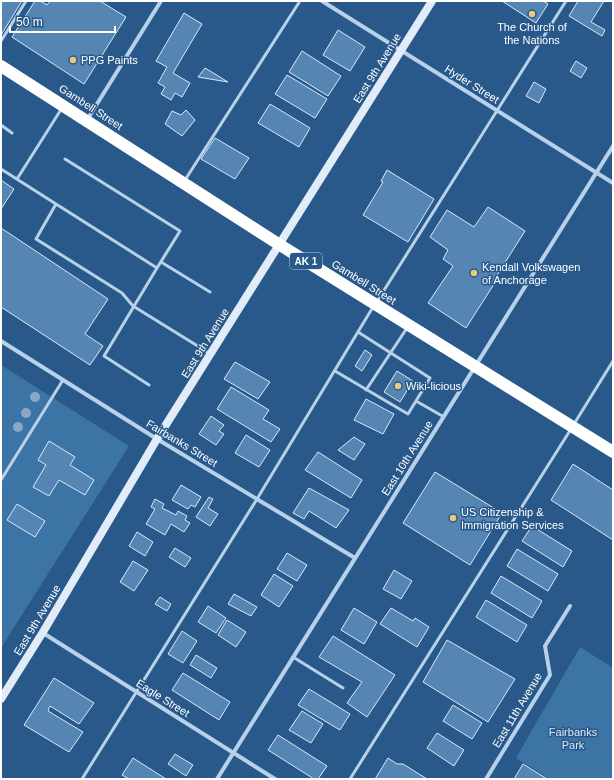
<svg xmlns="http://www.w3.org/2000/svg" width="614" height="780" font-family="Arial,sans-serif">
  <style>
    .green { fill: #3d74a6 }
    .building { fill: #5585b2; stroke: #dae9f7 }
    .lines { fill: none; stroke-linecap: round; stroke-linejoin: round }
    .lane { stroke: #b7d1e9; stroke-width: 3 }
    .street { stroke: #b7d1e9; stroke-width: 4 }
    .secondary { stroke: #e1ecf8; stroke-width: 8 }
    .highway { stroke: #fff; stroke-width: 12 }
    .tree { fill: #8aa8c6 }
    .poi-dot { fill: #f0c87d; stroke: #29598a; stroke-width: 1.5 }
    .labels { text-anchor: middle; stroke-width: 3; stroke-linejoin: round; paint-order: stroke }
    .shield { fill: #29598a; stroke: #bfcddc; stroke-width: 1 }
    .shield-label { font-size: 10px; font-weight: bold; fill: #fff }
    .poi-label { font-size: 11px; fill: #fff; stroke: #29598a; text-anchor: start }
    .street-label { font-size: 11px; fill: #fff; stroke: #29598a }
    .park-label { font-size: 11px; fill: #dae9f7; stroke: #29598a }
  </style>
  <rect width="100%" height="100%" fill="#29598a"/>
  <path class="green" d="M1,365L129,446L1,648Z
    M580,647L613,668V779H549L516,758Z"/>
  <path class="building" d="M1,1H22L1,35Z
    M35,1H40L47,5L50,1H100L126,17L84,84L12,37Z
    M502,1H543L548,4L536,23Z
    M578,1H604L591,22L605,30L602,36L569,16Z
    M184,13L202,24L173,73L190,83L182,97L175,93L171,100L161,94L165,87L158,83L167,67L156,61Z
    M338,30L365,47L350,71L323,55Z
    M302,51L341,76L328,96L289,72Z
    M576,61L587,68L581,78L570,71Z
    M205,68L228,82L198,77Z
    M287,75L327,99L315,118L275,94Z
    M534,82L546,89L539,103L526,96Z
    M270,104L310,128L299,147L258,123Z
    M186,110L195,120L182,136L165,124L172,111L181,115Z
    M215,138L249,158L235,179L201,159Z
    M387,170L434,199L408,242L363,215L383,182L381,181Z
    M1,180L14,189L1,209Z
    M488,207L525,231L494,280L496,281L466,328L428,303L453,266L443,259L448,250L430,237L447,210L474,227Z
    M1,228L108,299L85,334L103,346L90,365L1,307Z
    M365,350L372,355L362,371L355,366Z
    M235,362L270,382L258,399L224,379Z
    M397,371L413,381L400,402L384,392Z
    M231,387L269,410L263,419L280,429L271,442L217,409Z
    M366,399L394,414L383,434L354,420Z
    M211,416L224,425L219,431L224,434L216,445L199,434Z
    M246,435L270,450L259,467L235,453Z
    M354,437L365,444L354,460L338,450Z
    M49,441L75,457L70,465L94,480L85,495L59,480L49,496L33,487L46,465L38,460Z
    M318,452L362,480L351,498L305,470Z
    M573,464L613,490V540L551,500Z
    M435,472L502,513L470,565L403,523Z
    M181,485L201,497L195,507L191,505L188,509L172,500Z
    M309,488L349,510L336,528L309,511L304,519L293,513Z
    M209,497L213,499L208,508L218,514L210,526L196,517Z
    M155,499L164,504L162,508L176,515L178,511L187,516L185,520L190,523L184,532L171,524L165,535L146,524L155,509L151,507Z
    M17,504L45,521L35,537L7,520Z
    M532,526L572,551L563,567L522,541Z
    M137,532L153,542L145,556L129,546Z
    M175,548L191,558L185,567L169,557Z
    M517,549L558,574L548,591L507,566Z
    M287,553L307,565L297,581L277,569Z
    M133,561L148,570L134,591L120,582Z
    M394,570L412,581L401,599L383,589Z
    M274,574L293,586L279,607L261,595Z
    M501,576L542,601L532,618L491,593Z
    M234,594L257,607L251,616L228,604Z
    M160,597L171,604L167,611L155,604Z
    M486,600L527,625L517,642L476,617Z
    M208,606L226,618L216,633L198,622Z
    M354,608L377,622L364,644L341,630Z
    M391,608L413,621L415,618L429,627L417,647L380,624Z
    M227,620L246,632L236,647L218,635Z
    M182,631L197,641L183,663L168,654Z
    M333,636L395,675L367,717L347,703L362,682L319,657Z
    M447,640L515,679L488,722L423,682Z
    M196,655L217,668L211,678L190,665Z
    M183,673L230,702L219,720L172,690Z
    M54,678L94,703L79,724L50,706L48,711L83,732L69,752L24,725Z
    M309,689L350,714L340,730L298,705Z
    M453,705L482,723L472,739L443,721Z
    M302,711L323,724L311,743L289,730Z
    M437,733L464,750L454,766L427,748Z
    M278,735L327,766L318,779H314L268,750Z
    M175,754L193,765L186,776L168,764Z
    M133,758L166,779H129L122,775Z
    M388,758L397,764H403L427,779H375Z
    M523,764L547,779H514Z"/>
  <g class="lines">
    <path class="lane" d="M1,41L26,1
      M1,125L12,133
      M65,159L180,231L157,268
      M1,169L56,204L36,239L122,293L133,306L209,353
      M17,179L62,108
      M185,180L300,1
      M56,204L157,268L104,356L149,385
      M161,262L210,292
      M376,303L566,1
      M335,371L408,414L430,378L358,332
      M366,390L407,328
      M416,401L444,417
      M574,424L613,361
      M1,480L63,380
      M293,657L343,688
      M82,779L257,499L373,307
      M350,779L571,429"/>
    <path class="street" d="M322,1L613,183
      M87,120L161,1
      M1,341L157,439L355,558
      M43,633L275,779
      M217,779L613,146
      M486,779L550,675L545,646L570,606"/>
    <path class="secondary" d="M1,699L43,632L157,439L432,1"/>
    <path class="highway" d="M1,66L280,245L613,452"/>
  </g>
  <g class="tree">
    <circle cx="35" cy="397" r="5"/>
    <circle cx="26" cy="413" r="5"/>
    <circle cx="18" cy="427" r="5"/>
  </g>
  <g class="poi-dot">
    <circle cx="532" cy="14" r="4"/>
    <circle cx="73" cy="60" r="4"/>
    <circle cx="474" cy="273" r="4"/>
    <circle cx="398" cy="386" r="4"/>
    <circle cx="453" cy="518" r="4"/>
  </g>
  <g class="labels">
    <rect class="shield" x="290" y="253" width="32" height="16" rx="3"/>
    <g class="shield-label">
      <text x="306" y="265">AK 1</text>
    </g>
    <g class="poi-label">
      <text x="532" y="31" text-anchor="middle">The Church of<tspan x="532" dy="13">the Nations</tspan></text>
      <text x="81" y="64">PPG Paints</text>
      <text x="482" y="271">Kendall Volkswagen<tspan x="482" dy="13">of Anchorage</tspan></text>
      <text x="406" y="390">Wiki-licious</text>
      <text x="461" y="516">US Citizenship &amp;<tspan x="461" dy="13">Immigration Services</tspan></text>
    </g>
    <g class="street-label">
      <text transform="translate(377 68) rotate(-58)" y="4">East 9th Avenue</text>
      <text transform="translate(472 84) rotate(32)" y="4">Hyder Street</text>
      <text transform="translate(91 107) rotate(33)" y="4">Gambell Street</text>
      <text transform="translate(364 282) rotate(32)" y="4">Gambell Street</text>
      <text transform="translate(205 343) rotate(-58)" y="4">East 9th Avenue</text>
      <text transform="translate(182 443) rotate(31)" y="4">Fairbanks Street</text>
      <text transform="translate(407 458) rotate(-58)" y="4">East 10th Avenue</text>
      <text transform="translate(37 620) rotate(-59)" y="4">East 9th Avenue</text>
      <text transform="translate(163 698) rotate(32)" y="4">Eagle Street</text>
      <text transform="translate(517 710) rotate(-59)" y="4">East 11th Avenue</text>
    </g>
    <g class="park-label">
      <text x="573" y="736">Fairbanks<tspan x="573" dy="13">Park</tspan></text>
    </g>
  </g>
  <rect width="614" height="780" fill="none" stroke="#ffffff" stroke-width="4"/>
  <path d="M10 26v6h105v-6" fill="none" stroke="#ffffff" stroke-width="2"/>
  <text x="16" y="26" font-size="12" fill="#ffffff" stroke="#29598a" stroke-width="3" paint-order="stroke">50 m</text>
</svg>
